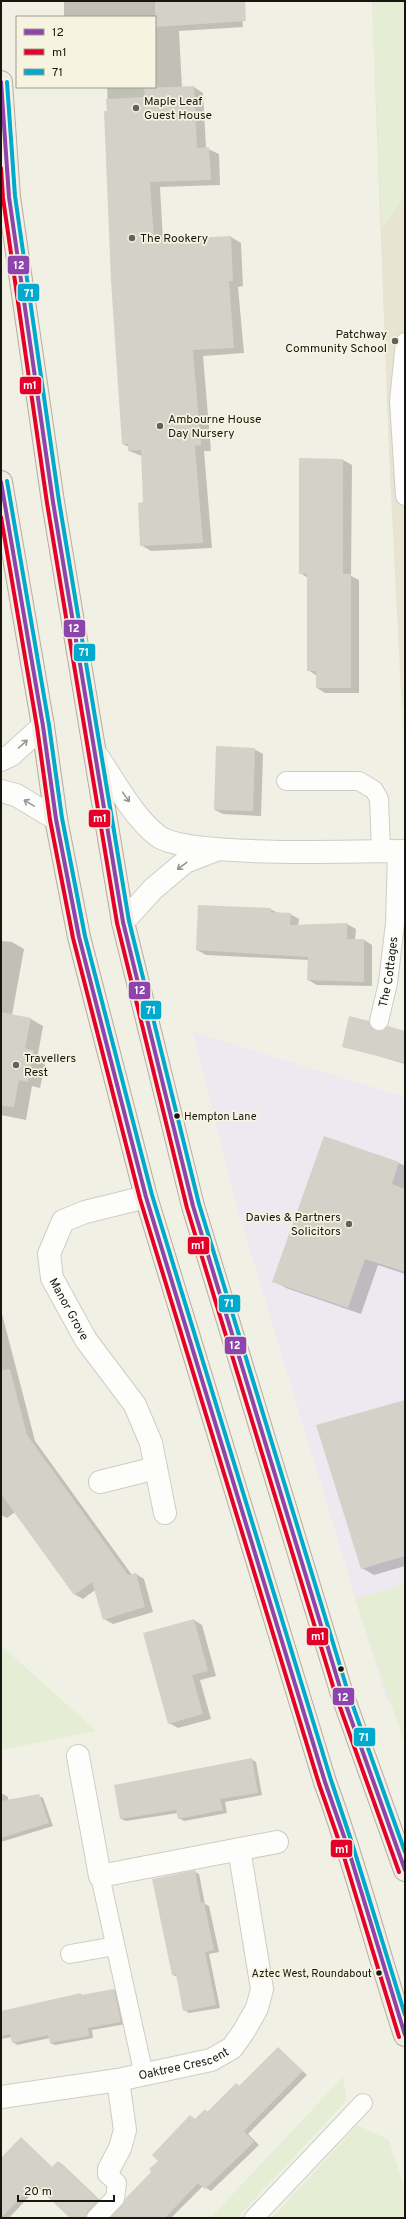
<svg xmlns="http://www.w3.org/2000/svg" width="406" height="2219" font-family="Overpass,sans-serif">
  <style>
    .commercial { fill: #eee9f0 }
    .built { fill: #e7e4d2 }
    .green { fill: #e6edd5 }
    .shadow { fill: #0003 }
    .building { fill: #d4d1c9 }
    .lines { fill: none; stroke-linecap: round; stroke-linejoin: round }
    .lane-casing { stroke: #cecdc5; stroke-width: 20 }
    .street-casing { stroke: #cecdc5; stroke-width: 24 }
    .primary-casing { stroke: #b7ad9f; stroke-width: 24 }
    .lane { stroke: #fdfdfb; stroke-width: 18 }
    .street { stroke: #fdfdfb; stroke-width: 22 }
    .primary { stroke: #f1ece5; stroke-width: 22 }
    .bus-1-casing { stroke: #f6f3e0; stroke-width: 7 }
    .bus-2-casing { stroke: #f6f3e0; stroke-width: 7 }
    .bus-3-casing { stroke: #f6f3e0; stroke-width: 7 }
    .bus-1 { stroke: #8e44ad; stroke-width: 4 }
    .bus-2 { stroke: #e4002b; stroke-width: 4 }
    .bus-3 { stroke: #00a9ce; stroke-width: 4 }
    .oneway { stroke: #969591 }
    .poi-dot { fill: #63625a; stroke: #f6f3e0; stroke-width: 1.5 }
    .bus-dot { fill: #17160f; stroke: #f6f3e0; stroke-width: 1.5 }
    .labels { text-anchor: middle; stroke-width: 3.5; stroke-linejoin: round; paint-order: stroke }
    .bus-label { font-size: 11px; fill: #17160f; stroke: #f6f3e0; text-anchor: start }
    .poi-label { font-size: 12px; fill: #17160f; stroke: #f6f3e0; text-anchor: start }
    .street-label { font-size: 12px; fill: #17160f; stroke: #f6f3e0 }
    .line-badge { stroke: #f6f3e0; stroke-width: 1.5 }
    .badge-label { font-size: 11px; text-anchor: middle; font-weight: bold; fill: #fff }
  </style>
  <rect width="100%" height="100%" fill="#f1f0e5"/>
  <path class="commercial" d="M193,1032L405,1097V1697L387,1702L238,1211Z"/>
  <path class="built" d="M372,1H405V773L389,454Z"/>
  <path class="green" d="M372,1H405V195L382,229Z
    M402,706H405V773L402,714Z
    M405,1584V1745L355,1599Z
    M1,1645L96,1731L1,1750Z
    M343,2077L347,2100L237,2218H210Z
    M357,2125L389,2140L405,2190V2218H272Z"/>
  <path class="shadow" d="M64,1H241L243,27L179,31L182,88L194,87L203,93L206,148L219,154L220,185L160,187L163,241L231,237L241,243L243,286L238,287L244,353L203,356L211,451H204L212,548L151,551L141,545L144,503L142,456L129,451V447L123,444L107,87H155V17H64Z
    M300,459L343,460L352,465L351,576L359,580V693H325L317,688V676L308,670V578L300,573Z
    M254,749L263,754L261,816L223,814L215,810Z
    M270,909L278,913L290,914L299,919L298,926L347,924L356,929L355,940H364L372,945V986L317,985L308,980L309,960L206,955L197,950Z
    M1,941L12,942L24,949L12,1015L31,1019L43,1026L38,1054L46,1059L40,1088L32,1086L26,1120L1,1115Z
    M368,1022L373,1025L376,1032H405V1064L344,1046Z
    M399,1163L405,1166V1274L378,1265L361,1314L286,1288L274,1281Z
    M1,1310L35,1441L132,1575L136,1574L144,1579L153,1612L113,1624L104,1619L95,1590L83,1599L74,1594L15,1512L7,1518L1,1515Z
    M405,1401V1566L374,1575L362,1568Z
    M194,1620L202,1625L216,1676L200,1680L211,1719L178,1728L169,1723Z
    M251,1759L256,1762L262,1795L225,1802L227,1813L184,1821L179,1818L178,1813L126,1821L121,1819Z
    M3,1794L8,1797V1800L39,1796L43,1798L53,1826L1,1842V1795Z
    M195,1872L199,1874L205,1904L209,1906L219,1952L209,1954L220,2008L189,2013L184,2010L177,1977L173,1975Z
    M114,1990L119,1992L126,2024L92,2030L93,2038L55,2045L50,2043V2038L17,2045L13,2042L12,2037L1,2039V2012L80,1994L83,1996Z
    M278,2048L307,2075L248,2134L259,2145L211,2191L203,2186L171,2218H110L153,2172L190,2116L196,2120L205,2111L208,2112L236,2084L241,2087Z
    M21,2138L53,2168L59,2162L63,2165L103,2203L91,2218H71L38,2187L9,2218H1V2159Z"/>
  <path class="building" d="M155,1H245L246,21L155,27Z
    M194,86L197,148L209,147L211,180L150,182L154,240L231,236L233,281H229L234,348L193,350L201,445L195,446L203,543L140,546L138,503L143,502L141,450L128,451V444H122L111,281L104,111H107L106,99L145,97L144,88Z
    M299,458L343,459V574H351V688H316V671H307V574H299Z
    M216,746L255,748L253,811L214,810Z
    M198,905L271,908V912L291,913L290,925L347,923V939H364V982L307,980L308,957L196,950Z
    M1,1012L31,1018L25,1048L34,1051L28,1082L19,1080L14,1107L1,1106Z
    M349,1016L369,1021L372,1028L376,1031H382L388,1026L405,1031V1063L342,1047Z
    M324,1136L399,1162L392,1184L405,1189V1272L365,1259L348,1308L272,1282Z
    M10,1369L27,1435L128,1575L136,1573L145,1607L103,1620L92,1582L74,1595L1,1494V1370Z
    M405,1400V1556L361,1569L316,1425Z
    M194,1619L208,1671L192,1675L203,1714L168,1724L143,1633Z
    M252,1758L258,1793L220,1799L223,1810L178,1819L176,1810L120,1819L114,1785Z
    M39,1794L49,1823L1,1838V1801Z
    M195,1870L201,1903L204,1902L214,1950L205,1952L216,2005L186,2011H183L176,1974L172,1975L152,1879Z
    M114,1989L121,2022L88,2028L89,2036L50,2043L48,2035L12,2043L10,2034L1,2036V2011L81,1993V1995Z
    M278,2047L303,2071L244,2131L254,2142L205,2189L198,2183L165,2218H110L123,2205L125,2199L151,2172L149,2169L158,2161L152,2155L190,2115L195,2119L205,2109L207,2112L236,2083L239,2086Z
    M21,2137L52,2167L58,2161L99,2200L88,2211L86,2218H70L34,2184L1,2218V2158Z"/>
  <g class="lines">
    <g class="lane-casing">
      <g id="lane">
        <path d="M405,342L399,401L405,496"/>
        <path d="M286,781H359L374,790L379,799L381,850"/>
        <path id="s1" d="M379,1021L388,983L395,923L397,851"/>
        <path d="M100,1876L144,2075"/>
        <path d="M70,1954L115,1946"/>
        <path d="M96,2218L115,2198L117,2183L107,2174L109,2169"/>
        <path d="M254,2218L363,2103"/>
      </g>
    </g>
    <g class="street-casing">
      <g id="street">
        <path d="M96,754C114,780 133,817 158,836C188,858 360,851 405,851"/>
        <path d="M1,760L11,755L43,726"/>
        <path d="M1,791L16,795L56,819"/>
        <path d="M123,922L153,889L185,862L216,850"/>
        <path id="s2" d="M146,1197L85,1212L63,1221L49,1254L52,1278L86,1340L135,1405L151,1443L165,1513"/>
        <path d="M100,1482L156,1468"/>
        <path d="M78,1756L100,1876L277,1842"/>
        <path id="s3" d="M1,2097L118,2080L211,2060L232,2048L244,2031L257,2008L262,1989L239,1849"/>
        <path d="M109,2169L120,2148L125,2130L118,2080"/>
      </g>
    </g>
    <g class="primary-casing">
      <path id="primary" d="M1,82L9,197L53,502L123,922L193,1206L342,1694L405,1870
        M1,482L43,726L56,819L79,937L146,1197L325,1782C356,1865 377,1951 405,2035"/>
    </g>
    <use href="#lane" class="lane"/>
    <use href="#street" class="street"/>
    <use href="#primary" class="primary"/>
    <g class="bus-1-casing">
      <path id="bus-1" d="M1,82L9,197L53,502L123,922L193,1206L342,1694L405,1870
        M1,482L43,726L56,819L79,937L146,1197L325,1782L347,1845L405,2035"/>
    </g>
    <g class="bus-2-casing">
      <path id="bus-2" d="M1,168L3,198L47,503L117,923L187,1208L336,1696L399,1872
        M1,517L37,727L50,820L73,938L140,1199L319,1784L341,1847L399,2037"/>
    </g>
    <g class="bus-3-casing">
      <path id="bus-3" d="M7,82L15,196L59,501L129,921L199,1204L348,1692L405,1852
        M7,481L49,725L62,818L85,936L152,1195L331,1780L352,1843L405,2015"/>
    </g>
    <use href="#bus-1" class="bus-1"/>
    <use href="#bus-2" class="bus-2"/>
    <use href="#bus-3" class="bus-3"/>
  </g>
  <defs><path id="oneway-shaft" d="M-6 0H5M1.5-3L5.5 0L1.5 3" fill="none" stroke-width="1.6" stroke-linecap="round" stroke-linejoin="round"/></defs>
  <g class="oneway">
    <use href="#oneway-shaft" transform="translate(23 744) rotate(-42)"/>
    <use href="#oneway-shaft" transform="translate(126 797) rotate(55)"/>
    <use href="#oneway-shaft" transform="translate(29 803) rotate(-149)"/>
    <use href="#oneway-shaft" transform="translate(182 866) rotate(143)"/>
  </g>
  <g class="poi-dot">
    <circle cx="136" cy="108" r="4"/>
    <circle cx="132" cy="238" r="4"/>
    <circle cx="395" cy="341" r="4"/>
    <circle cx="160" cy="426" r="4"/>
    <circle cx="16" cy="1065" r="4"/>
    <circle cx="349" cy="1224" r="4"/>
  </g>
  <g class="bus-dot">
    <circle cx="177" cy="1116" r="3.5"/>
    <circle cx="341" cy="1669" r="3.5"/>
    <circle cx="379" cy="1973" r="3.5"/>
  </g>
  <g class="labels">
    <g class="bus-label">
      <text x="184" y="1120">Hempton Lane</text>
      <text x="372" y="1977" text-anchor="end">Aztec West, Roundabout</text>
    </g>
    <g class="poi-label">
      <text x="144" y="105">Maple Leaf<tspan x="144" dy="14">Guest House</tspan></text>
      <text x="140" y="242">The Rookery</text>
      <text x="387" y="338" text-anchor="end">Patchway<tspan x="387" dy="14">Community School</tspan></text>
      <text x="168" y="423">Ambourne House<tspan x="168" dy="14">Day Nursery</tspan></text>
      <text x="24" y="1062">Travellers<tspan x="24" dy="14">Rest</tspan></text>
      <text x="341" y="1221" text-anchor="end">Davies &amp; Partners<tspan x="341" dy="14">Solicitors</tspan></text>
    </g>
    <g class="street-label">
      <text dy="4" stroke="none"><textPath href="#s1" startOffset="50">The Cottages</textPath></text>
      <text dy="4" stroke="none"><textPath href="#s2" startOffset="182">Manor Grove</textPath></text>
      <text dy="4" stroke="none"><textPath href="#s3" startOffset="186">Oaktree Crescent</textPath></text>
    </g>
  </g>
  <g class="line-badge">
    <rect x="7" y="255" width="23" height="20" rx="4" fill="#8e44ad"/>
    <rect x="17" y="283" width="23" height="19" rx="4" fill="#00a9ce"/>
    <rect x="19" y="376" width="23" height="19" rx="4" fill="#e4002b"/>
    <rect x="63" y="619" width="23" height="19" rx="4" fill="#8e44ad"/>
    <rect x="73" y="643" width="23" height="19" rx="4" fill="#00a9ce"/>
    <rect x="88" y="809" width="23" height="19" rx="4" fill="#e4002b"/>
    <rect x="128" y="981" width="23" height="19" rx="4" fill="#8e44ad"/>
    <rect x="140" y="1000" width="22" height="20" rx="4" fill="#00a9ce"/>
    <rect x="187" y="1236" width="23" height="19" rx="4" fill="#e4002b"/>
    <rect x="218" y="1294" width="23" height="19" rx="4" fill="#00a9ce"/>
    <rect x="224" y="1336" width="23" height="19" rx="4" fill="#8e44ad"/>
    <rect x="306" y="1627" width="23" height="19" rx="4" fill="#e4002b"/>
    <rect x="332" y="1687" width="23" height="19" rx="4" fill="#8e44ad"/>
    <rect x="353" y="1727" width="23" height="20" rx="4" fill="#00a9ce"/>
    <rect x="330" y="1839" width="23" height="19" rx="4" fill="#e4002b"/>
  </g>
  <g class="badge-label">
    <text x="19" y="269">12</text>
    <text x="29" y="297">71</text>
    <text x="30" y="389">m1</text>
    <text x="74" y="632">12</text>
    <text x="84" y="656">71</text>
    <text x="100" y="822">m1</text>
    <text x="140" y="994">12</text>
    <text x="151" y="1014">71</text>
    <text x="198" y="1249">m1</text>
    <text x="229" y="1307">71</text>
    <text x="235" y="1349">12</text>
    <text x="318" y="1640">m1</text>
    <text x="343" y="1701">12</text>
    <text x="364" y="1741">71</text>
    <text x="342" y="1853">m1</text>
  </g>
  <rect width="406" height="2219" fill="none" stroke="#17160f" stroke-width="4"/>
  <rect x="16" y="16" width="140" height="72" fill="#f6f3e0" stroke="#9d9b8c"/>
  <rect x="24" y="29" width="20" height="6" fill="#8e44ad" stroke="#9d9b8c"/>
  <text x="52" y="36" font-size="12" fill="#17160f">12</text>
  <rect x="24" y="49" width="20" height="6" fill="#e4002b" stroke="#9d9b8c"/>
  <text x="52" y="56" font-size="12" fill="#17160f">m1</text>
  <rect x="24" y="69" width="20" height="6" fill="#00a9ce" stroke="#9d9b8c"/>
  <text x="52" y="76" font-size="12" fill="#17160f">71</text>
  <path d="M18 2195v6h96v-6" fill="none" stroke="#17160f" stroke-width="2"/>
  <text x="24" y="2195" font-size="12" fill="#17160f" stroke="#f6f3e0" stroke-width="3" paint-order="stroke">20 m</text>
</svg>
